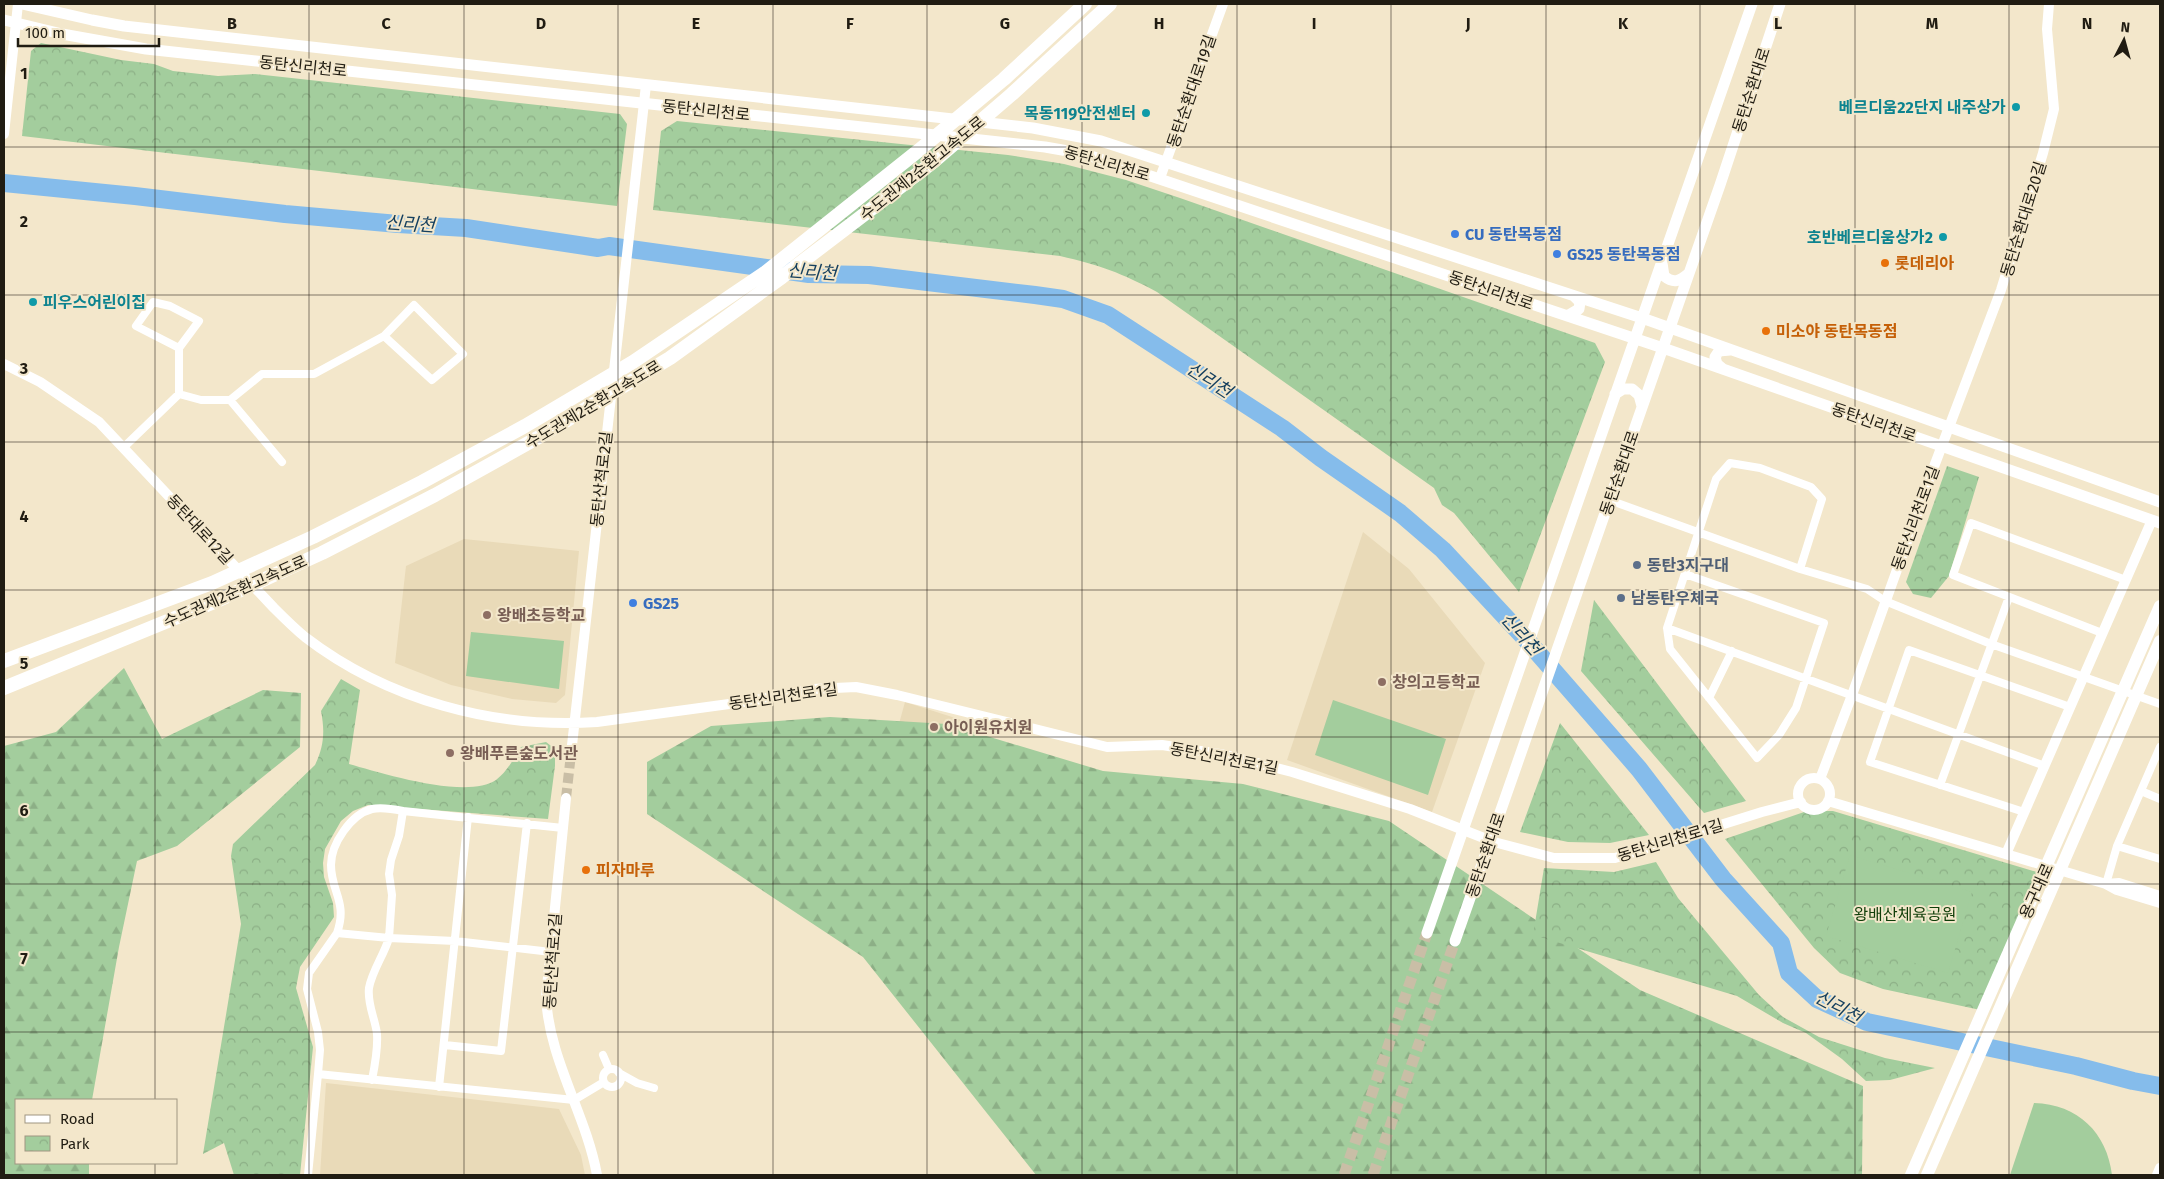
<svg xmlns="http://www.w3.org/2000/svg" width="2164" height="1179" font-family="'Fira Sans','Noto Sans KR',sans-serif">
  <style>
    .built { fill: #e9dab8 }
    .forest { fill: url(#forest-firs) }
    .park { fill: url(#park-crowns) }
    .pitch { fill: #a3cd9d }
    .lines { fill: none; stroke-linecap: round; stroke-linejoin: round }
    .river { stroke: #85bceb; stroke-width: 18 }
    .tertiary-tunnel { stroke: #c9bea6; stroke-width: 10; stroke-dasharray: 10 5; stroke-linecap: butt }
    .secondary-tunnel { stroke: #c9bea6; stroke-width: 11; stroke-dasharray: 11 5.5; stroke-linecap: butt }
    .minor { stroke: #fff; stroke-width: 8 }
    .tertiary { stroke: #fff; stroke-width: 10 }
    .secondary { stroke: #fff; stroke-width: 11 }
    .trunk { stroke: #fff; stroke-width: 12 }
    .motorway { stroke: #fff; stroke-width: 14 }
    .grid { fill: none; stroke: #201c12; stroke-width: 1; stroke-opacity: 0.55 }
    .culture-dot { fill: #0f9aa8; stroke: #f3e7cb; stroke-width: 2 }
    .shop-dot { fill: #3f7fe0; stroke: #f3e7cb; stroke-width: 2 }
    .food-dot { fill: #e8710a; stroke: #f3e7cb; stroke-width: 2 }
    .service-dot { fill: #5c6f8a; stroke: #f3e7cb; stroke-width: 2 }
    .education-dot { fill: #8d6e63; stroke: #f3e7cb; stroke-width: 2 }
    .labels { text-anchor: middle; stroke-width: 4; stroke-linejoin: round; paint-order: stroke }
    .street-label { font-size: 16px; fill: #201c12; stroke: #f3e7cb }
    .culture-label { font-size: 16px; font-weight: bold; fill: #0d838f; stroke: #f3e7cb; text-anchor: end }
    .shop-label { font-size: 16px; font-weight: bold; fill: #366cbe; stroke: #f3e7cb; text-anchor: start }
    .food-label { font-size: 16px; font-weight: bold; fill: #c56008; stroke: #f3e7cb; text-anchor: start }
    .service-label { font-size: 16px; font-weight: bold; fill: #4e5e75; stroke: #f3e7cb; text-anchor: start }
    .education-label { font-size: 16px; font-weight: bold; fill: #785e54; stroke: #f3e7cb; text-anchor: start }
    .park-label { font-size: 16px; fill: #0f3e09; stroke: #f3e7cb }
    .water-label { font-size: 18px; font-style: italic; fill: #16405f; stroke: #f3e7cb }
    .grid-label { font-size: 16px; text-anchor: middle; font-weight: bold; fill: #201c12; stroke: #f3e7cb; stroke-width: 4; stroke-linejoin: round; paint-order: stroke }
  </style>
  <defs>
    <pattern id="forest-firs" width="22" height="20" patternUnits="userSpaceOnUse" patternTransform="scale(1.25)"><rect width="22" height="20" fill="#a3cd9d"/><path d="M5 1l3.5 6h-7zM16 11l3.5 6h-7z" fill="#8caf86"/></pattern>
    <pattern id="park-crowns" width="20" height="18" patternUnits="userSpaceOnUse" patternTransform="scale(1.25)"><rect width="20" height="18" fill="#a3cd9d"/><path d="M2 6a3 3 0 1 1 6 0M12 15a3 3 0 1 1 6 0" fill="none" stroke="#8caf86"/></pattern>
  </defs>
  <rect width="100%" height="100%" fill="#f3e7cb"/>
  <path class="built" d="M1363,532L1409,569L1485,663L1432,812L1287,760Z
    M464,539L579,551L565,695L556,703L512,699L451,685L395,663L406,566Z
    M905,702L971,723L962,752L897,731Z
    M326,1083L559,1109L581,1155L585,1175H320Z"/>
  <path class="forest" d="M124,668L162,739L263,690L301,693L300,747L177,846L137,861L119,947L92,1100H16V1163H89V1175H4V746L56,732Z
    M830,717L947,724L1103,771L1243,784L1389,821L1640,990L1863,1086L1862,1175H1036L863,957L647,814V762L711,726Z"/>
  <path class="park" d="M41,43L121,60L154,64L173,71L218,76L255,74L620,114L627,124L617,206L22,136L31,51Z
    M677,121L1008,155L1064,164L1126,180L1180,198L1595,343L1605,362L1519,592L1454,513L1442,505L1434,488L1157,292C1122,273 1099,265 1060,256L653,210L661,131Z
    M1947,466L1979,477L1949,576L1931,598L1913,594L1906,582Z
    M1594,600L1746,801L1704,813L1581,671Z
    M341,679L360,690L349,764C381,773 467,800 496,780C507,772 514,758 521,747L546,742L555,749V766L548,819L368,805L353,811L341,821L325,849L323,863L324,877L333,903L334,917L300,967L296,988L313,1047L300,1175H234L224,1143L203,1154L241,924L231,856L233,844L315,765C324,746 325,732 321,711Z
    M1560,723L1649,835L1610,843L1568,842L1520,832Z
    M1807,811H1833L2040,873L1985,1011L1883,989L1840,973L1814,948L1725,839Z
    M1656,862L1678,898L1759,995L1783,1017L1819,1037L1885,1058L1935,1068L1890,1080L1866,1081L1842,1059L1806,1033L1783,1023L1737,996L1533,935L1544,868L1614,872Z"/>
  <path class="pitch" d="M471,632L564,641L559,689L466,676Z
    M1333,700L1446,739L1428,795L1315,755Z
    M1850,855L1972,892L1948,973L1826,936Z
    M2034,1103C2078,1104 2107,1133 2112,1175H2010Z"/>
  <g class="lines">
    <path class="river" d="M4,183L135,196L285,214L398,224L466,228L598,248L609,246L809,274L869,275L1035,295L1063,299L1108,315L1282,428L1321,458L1400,513L1443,550L1524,637L1639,769L1723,879L1781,943L1789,973L1817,999L1867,1022L2076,1066L2133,1081L2160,1086"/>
    <path class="tertiary-tunnel" d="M566,798L571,754"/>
    <path class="secondary-tunnel" d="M1344,1175L1427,933
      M1373,1175L1455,941"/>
    <path class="minor" d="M179,394L201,400H230L282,462
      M230,400L262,374H314L384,336L432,380L463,354L414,305L384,336
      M124,447L179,394V348L199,321L170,306L153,302L136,326L179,348
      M1609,500L1800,569L1867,589L1885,601L1991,644L2160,704
      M1685,574L1824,623L1796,708L1779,735L1757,758L1670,649L1667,628L1716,479L1730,463L1760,468L1811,487L1822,499L1800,569
      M1667,628L2045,766
      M2102,633L1953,575L1971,523L2126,580
      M1709,698L1732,651
      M1940,785L2009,597
      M2141,791L2160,799
      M2024,812L1870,762L1909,650L2070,707
      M2117,846L2160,859
      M2106,884L2117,846L2160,747
      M337,933C348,902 331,892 331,865C331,844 351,814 372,809C382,807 393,809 403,811
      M445,1045L501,1051L527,823
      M603,1055L609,1069
      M603 1078a9 9 0 1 1 18 0a9 9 0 1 1-18 0Z
      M619,1073L637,1083L654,1088
      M318,1074L320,1050L318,1032L307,989L309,973L337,933L389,938L392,895L389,874L391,860L399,836L403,811L563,828
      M372,1080C375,1065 378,1049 377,1034C375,1018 367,1004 369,988C372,971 384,955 389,938L455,941L551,952
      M439,1087L468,817
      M308,1175L318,1074L574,1100L604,1082"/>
    <path class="tertiary" d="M4,134L18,4
      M1160,178L1223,4
      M4,364L40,382L99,422L274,608C284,618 294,628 305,637C387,700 494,729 597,722L751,701L813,689L856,687L897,695L1107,747L1162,745L1226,755L1292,772L1410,809L1494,842L1554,858H1615L1762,812L1801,802
      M571,754L646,85
      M1798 794a16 16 0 1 1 32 0a16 16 0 1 1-32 0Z
      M1820,779L1852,695L1935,464L2001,290L2043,153L2054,109L2047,29L2049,4
      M566,798L546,997C549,1060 586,1114 597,1175
      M1828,801L2106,884
      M2006,854L2152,520
      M2160,896L2119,883L2106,884L2117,890L2160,903
      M2157,1175L2160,1168"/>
    <path class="secondary" d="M22,4L92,20L124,26L1033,128L1101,141L1642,318L2160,502
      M4,20L62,34L146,49L1045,147L1085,154L1663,348L2160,523
      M1662,263L1664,276C1674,284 1679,281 1688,274
      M1567,316L1579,309L1580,302L1574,296
      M1723,369L1717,364L1715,357L1719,351L1730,350
      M1615,394L1623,389H1632L1639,395L1642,406
      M1427,933L1752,4
      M1455,941L1720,185L1780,4"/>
    <path class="trunk" d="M1911,1175L2160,606
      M1927,1175L2160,641"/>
    <path class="motorway" d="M4,661L212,583L313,537L422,482L525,426L633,362L766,272L918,151L1004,79L1085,4
      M4,688L219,600L322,553L435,495L539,437L670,358L782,277L933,162L1012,94L1110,4"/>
  </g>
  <path class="grid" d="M155,4V1100M309,4V1175M464,4V1175M618,4V1175M773,4V1175M927,4V1175M1082,4V1175M1237,4V1175M1391,4V1175M1546,4V1175M1700,4V1175M1855,4V1175M2009,4V1175M4,147H2160M4,295H2160M4,442H2160M4,590H2160M4,737H2160M4,884H2160M4,1032H2160M155,1163V1175"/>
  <g class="culture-dot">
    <circle cx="2016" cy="107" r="5"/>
    <circle cx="1146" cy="113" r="5"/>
    <circle cx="1943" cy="237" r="5"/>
    <circle cx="33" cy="302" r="5"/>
  </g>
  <g class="shop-dot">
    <circle cx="1455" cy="234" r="5"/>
    <circle cx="1557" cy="254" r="5"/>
    <circle cx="633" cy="603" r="5"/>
  </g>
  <g class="food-dot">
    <circle cx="1885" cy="263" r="5"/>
    <circle cx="1766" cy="331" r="5"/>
    <circle cx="586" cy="870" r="5"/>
  </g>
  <g class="service-dot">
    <circle cx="1637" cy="565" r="5"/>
    <circle cx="1621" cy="598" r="5"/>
  </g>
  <g class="education-dot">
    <circle cx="487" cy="615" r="5"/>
    <circle cx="1382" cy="682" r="5"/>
    <circle cx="934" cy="727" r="5"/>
    <circle cx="450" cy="753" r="5"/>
  </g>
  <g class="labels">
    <g class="street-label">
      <text transform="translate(303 66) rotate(6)" y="6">동탄신리천로</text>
      <text transform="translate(1751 90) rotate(-72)" y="6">동탄순환대로</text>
      <text transform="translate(1191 91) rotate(-71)" y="6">동탄순환대로19길</text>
      <text transform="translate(706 110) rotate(6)" y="6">동탄신리천로</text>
      <text transform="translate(1107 163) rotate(16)" y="6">동탄신리천로</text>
      <text transform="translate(922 168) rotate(-39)" y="6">수도권제2순환고속도로</text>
      <text transform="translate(2023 219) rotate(-73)" y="6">동탄순환대로20길</text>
      <text transform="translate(1491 290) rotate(19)" y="6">동탄신리천로</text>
      <text transform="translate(593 404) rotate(-31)" y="6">수도권제2순환고속도로</text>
      <text transform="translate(1874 422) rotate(19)" y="6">동탄신리천로</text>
      <text transform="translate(1619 473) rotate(-71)" y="6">동탄순환대로</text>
      <text transform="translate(601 479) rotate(-84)" y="6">동탄산척로2길</text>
      <text transform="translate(1915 518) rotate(-70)" y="6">동탄신리천로1길</text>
      <text transform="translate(200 529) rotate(47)" y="6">동탄대로12길</text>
      <text transform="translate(235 591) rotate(-24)" y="6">수도권제2순환고속도로</text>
      <text transform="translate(783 696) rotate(-8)" y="6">동탄신리천로1길</text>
      <text transform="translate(1224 758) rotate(11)" y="6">동탄신리천로1길</text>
      <text transform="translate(1670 840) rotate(-17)" y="6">동탄신리천로1길</text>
      <text transform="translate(1485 855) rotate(-71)" y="6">동탄순환대로</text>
      <text transform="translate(2036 891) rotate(-66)" y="6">용구대로</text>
      <text transform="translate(552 961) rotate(-86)" y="6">동탄산척로2길</text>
    </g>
    <g class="culture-label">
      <text x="2006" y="113">베르디움22단지 내주상가</text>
      <text x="1136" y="119">목동119안전센터</text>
      <text x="1933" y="243">호반베르디움상가2</text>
      <text x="43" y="308" text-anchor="start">피우스어린이집</text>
    </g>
    <g class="shop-label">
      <text x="1465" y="240">CU 동탄목동점</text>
      <text x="1567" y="260">GS25 동탄목동점</text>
      <text x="643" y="609">GS25</text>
    </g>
    <g class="food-label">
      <text x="1895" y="269">롯데리아</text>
      <text x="1776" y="337">미소야 동탄목동점</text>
      <text x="596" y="876">피자마루</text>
    </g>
    <g class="service-label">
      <text x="1647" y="571">동탄3지구대</text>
      <text x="1631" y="604">남동탄우체국</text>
    </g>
    <g class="education-label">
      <text x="497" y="621">왕배초등학교</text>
      <text x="1392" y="688">창의고등학교</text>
      <text x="944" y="733">아이원유치원</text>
      <text x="460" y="759">왕배푸른숲도서관</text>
    </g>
    <g class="park-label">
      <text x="1905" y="920">왕배산체육공원</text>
    </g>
    <g class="water-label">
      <text transform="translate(410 224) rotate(4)" y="6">신리천</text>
      <text transform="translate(812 272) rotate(4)" y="6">신리천</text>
      <text transform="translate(1209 380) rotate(33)" y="6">신리천</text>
      <text transform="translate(1521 634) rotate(48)" y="6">신리천</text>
      <text transform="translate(1838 1007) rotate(28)" y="6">신리천</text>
    </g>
  </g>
  <g class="grid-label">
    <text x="232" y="29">B</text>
    <text x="386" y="29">C</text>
    <text x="541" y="29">D</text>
    <text x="696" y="29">E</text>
    <text x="850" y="29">F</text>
    <text x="1005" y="29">G</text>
    <text x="1159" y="29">H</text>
    <text x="1314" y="29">I</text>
    <text x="1468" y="29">J</text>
    <text x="1623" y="29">K</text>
    <text x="1778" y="29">L</text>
    <text x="1932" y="29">M</text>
    <text x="2087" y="29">N</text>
    <text x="24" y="79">1</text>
    <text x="24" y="227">2</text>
    <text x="24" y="374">3</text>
    <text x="24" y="522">4</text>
    <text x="24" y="669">5</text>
    <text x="24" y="816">6</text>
    <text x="24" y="964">7</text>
  </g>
  <rect width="2164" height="1179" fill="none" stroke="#201c12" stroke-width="10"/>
  <rect x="15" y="1099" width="162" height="65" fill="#f3e7cb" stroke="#9f9681"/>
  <rect x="25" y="1115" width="25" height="8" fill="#ffffff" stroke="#9f9681"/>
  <text x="60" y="1124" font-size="15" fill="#201c12">Road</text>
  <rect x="25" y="1136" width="25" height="15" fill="url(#park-crowns)" stroke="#9f9681"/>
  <text x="60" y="1149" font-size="15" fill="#201c12">Park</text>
  <g transform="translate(2124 40) rotate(6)" stroke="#f3e7cb" stroke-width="4" paint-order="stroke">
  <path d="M0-4L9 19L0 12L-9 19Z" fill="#201c12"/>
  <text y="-8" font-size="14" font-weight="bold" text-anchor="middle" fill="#201c12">N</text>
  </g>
  <path d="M18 38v8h141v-8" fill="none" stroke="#201c12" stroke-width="2.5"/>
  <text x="25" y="38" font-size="15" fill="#201c12" stroke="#f3e7cb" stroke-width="4" paint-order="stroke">100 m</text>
</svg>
